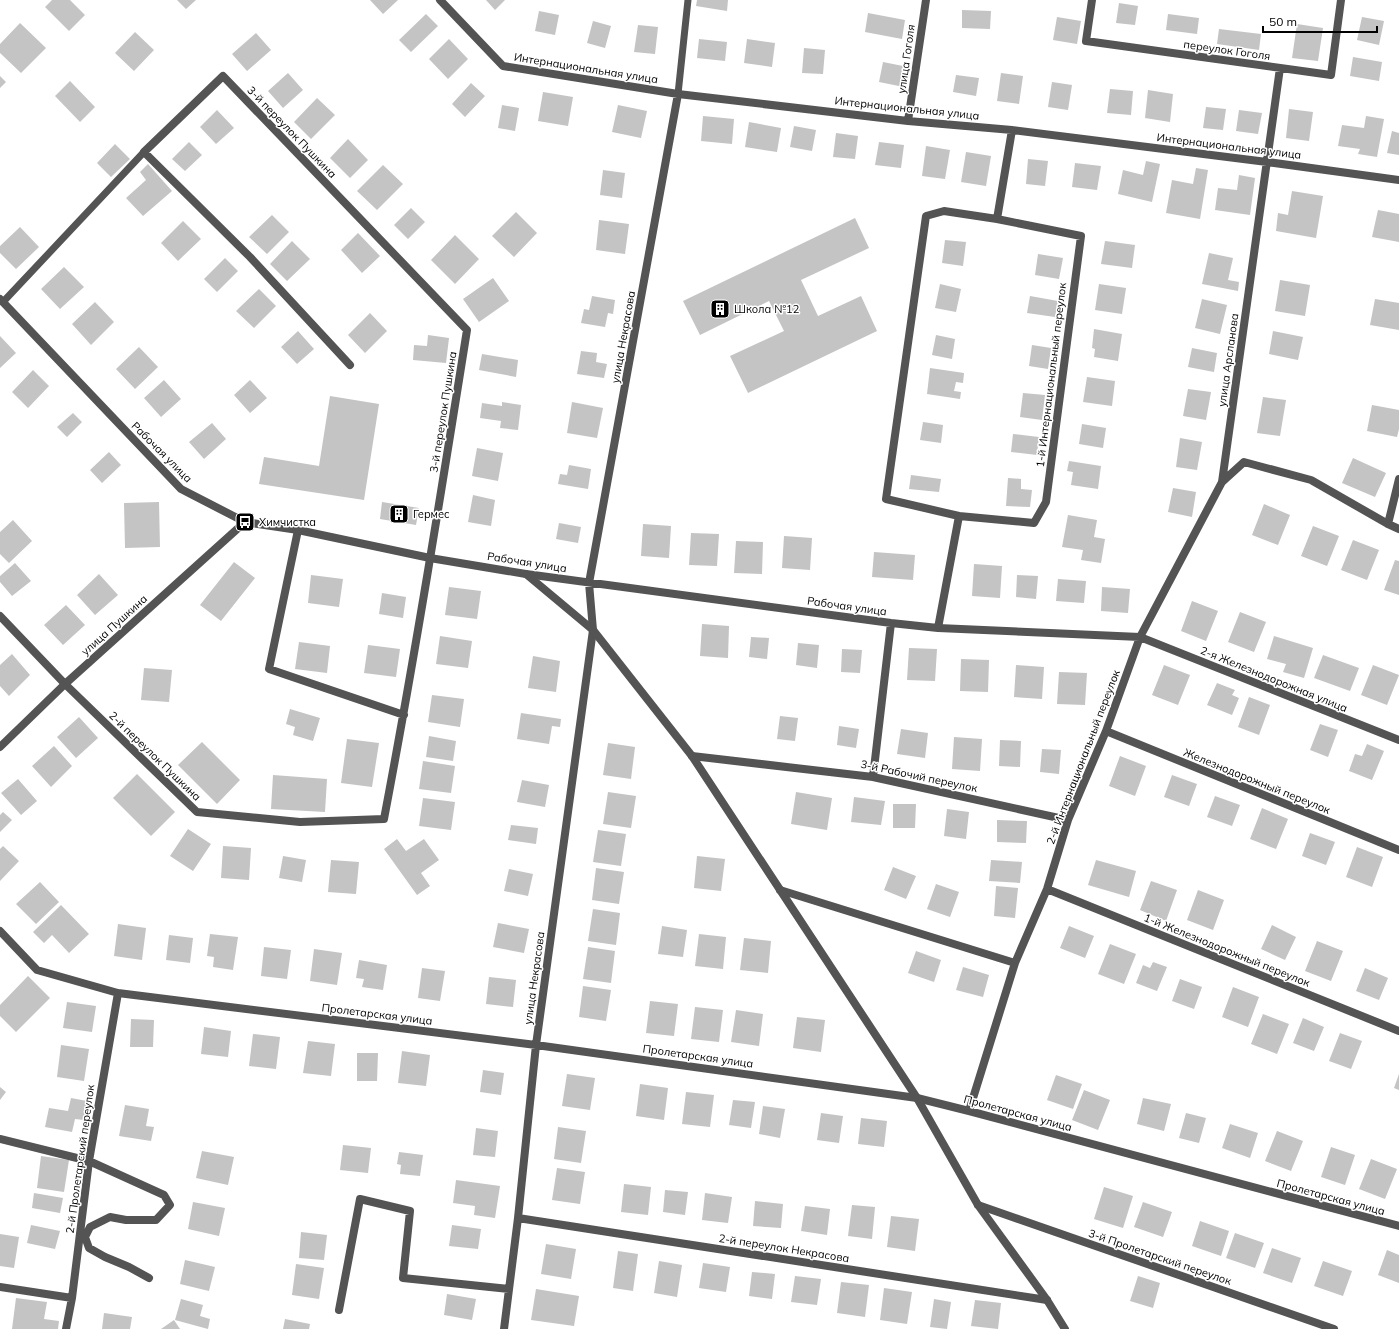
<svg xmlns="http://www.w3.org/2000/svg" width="1399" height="1329" font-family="Mulish,sans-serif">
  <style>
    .building { fill: #c4c4c4 }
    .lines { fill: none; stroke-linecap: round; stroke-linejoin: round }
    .service { stroke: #545454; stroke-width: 7 }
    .minor { stroke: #545454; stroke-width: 8 }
    .tertiary { stroke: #545454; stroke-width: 8 }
    .labels { text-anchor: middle; stroke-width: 3; stroke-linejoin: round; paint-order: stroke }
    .street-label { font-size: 11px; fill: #000; stroke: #fff }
    .poi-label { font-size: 11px; fill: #000; stroke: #fff; text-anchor: start }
  </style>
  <rect width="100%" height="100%" fill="#fff"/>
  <path class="building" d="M52,0H70L85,15L69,31L45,7Z
    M177,0H196L186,9Z
    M370,0H398L383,14Z
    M486,0H505L495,10Z
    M697,0H728L727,11L696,6Z
    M1119,3L1138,6L1135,25L1116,23Z
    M962,10L991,11L990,29L962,28Z
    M539,11L559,15L555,35L535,31Z
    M868,13L905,20L902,39L865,32Z
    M426,14L438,26L411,52L399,40Z
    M1168,14L1199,18L1197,34L1166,30Z
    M1057,17L1081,21L1077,44L1053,40Z
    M1362,17L1384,21L1379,45L1357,40Z
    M593,21L611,26L605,48L587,43Z
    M20,23L46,48L21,73L0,53V44Z
    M1297,24L1323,28L1318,61L1292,58Z
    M638,25L658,27L655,54L634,52Z
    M1219,29L1261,34L1259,50L1217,44Z
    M135,32L154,50L134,71L115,53Z
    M256,33L271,50L247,71L232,54Z
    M449,39L468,59L448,79L429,59Z
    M699,39L727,42L725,61L697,58Z
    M747,39L775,43L772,67L744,63Z
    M804,48L825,50L823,74L802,73Z
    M1353,57L1382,62L1379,81L1350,76Z
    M883,62L908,67L904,87L879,82Z
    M288,73L303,90L283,108L268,91Z
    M1001,73L1023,76L1019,104L997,101Z
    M956,75L979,78L976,96L953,92Z
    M0,76L6,82L0,88Z
    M70,81L95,107L80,122L55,96Z
    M1052,82L1072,85L1068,110L1048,107Z
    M471,83L485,96L465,117L452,104Z
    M1110,89L1133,91L1131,115L1107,113Z
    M1148,90L1173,94L1170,122L1145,118Z
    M543,92L573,97L568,126L538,121Z
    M317,98L335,115L311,139L294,122Z
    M502,105L519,108L515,131L498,128Z
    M618,105L647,111L641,138L612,132Z
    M1206,107L1226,109L1223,130L1203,128Z
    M1289,109L1313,112L1309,141L1286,138Z
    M217,110L234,128L216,144L200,127Z
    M1239,110L1262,113L1258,134L1236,131Z
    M703,116L734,119L732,144L701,141Z
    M1366,116L1384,119L1377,157L1358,154L1360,149L1338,146L1342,125L1364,128Z
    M749,122L781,128L777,152L745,147Z
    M794,126L816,130L812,151L790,147Z
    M1392,131L1399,133V155L1387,153Z
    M836,133L858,136L855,159L833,157Z
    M348,139L368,160L350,178L330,158Z
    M189,142L202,155L185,171L172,159Z
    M879,142L904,145L901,168L875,165Z
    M115,144L130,159L111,177L97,163Z
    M926,146L950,150L945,179L922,176Z
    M966,152L991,156L986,186L961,182Z
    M1028,159L1048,161L1045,186L1026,184Z
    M1146,161L1160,164L1152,202L1118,194L1123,170L1143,175Z
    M1075,163L1101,166L1097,190L1072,187Z
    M148,164L172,191L143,216L126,198L146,180L140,172Z
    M383,165L403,184L377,210L357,191Z
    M1196,168L1208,170L1200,219L1166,213L1172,180L1193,184Z
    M603,170L625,173L622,198L600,195Z
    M1239,175L1255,178L1250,215L1215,210L1218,188L1237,190Z
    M1292,191L1323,196L1316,238L1276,231L1278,213L1288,215Z
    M411,208L425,222L408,239L394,225Z
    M1378,210L1399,214V242L1372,237Z
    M516,212L537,233L514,257L492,236Z
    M272,215L289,232L267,254L249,237Z
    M855,218L869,248L801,280L818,316L861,296L877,331L748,393L730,356L784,331L769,301L700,335L683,301Z
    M599,220L629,224L625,254L596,250Z
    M183,221L201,239L178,261L161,243Z
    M20,227L39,247L16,269L0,253V246Z
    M358,233L380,256L362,273L341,250Z
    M455,235L479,259L455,284L431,260Z
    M945,240L966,242L963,266L942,263Z
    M292,241L310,259L287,281L270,264Z
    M1105,241L1135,245L1132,268L1101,264Z
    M1209,253L1233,258L1228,280L1239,282L1238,291L1202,284Z
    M1038,254L1063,258L1059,279L1035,275Z
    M225,258L238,271L217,292L204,279Z
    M64,267L84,287L60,309L41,289Z
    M493,278L509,301L479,322L463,299Z
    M1280,280L1310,285L1305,316L1275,311Z
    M940,284L961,289L956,312L935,308Z
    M1099,284L1126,288L1122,314L1095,310Z
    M259,289L276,306L254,328L236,311Z
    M592,296L615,300L613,314L608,313L605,327L581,323L584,309L589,310Z
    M1030,296L1058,301L1055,317L1027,313Z
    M1202,299L1227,305L1220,334L1195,328Z
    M1375,299L1399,303V330L1370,325Z
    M95,302L114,322L91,345L72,324Z
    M370,313L387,331L365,353L348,335Z
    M1094,329L1122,334L1118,361L1094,357L1095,349L1092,348Z
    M298,331L314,349L297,364L281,347Z
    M1273,331L1303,337L1298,360L1269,354Z
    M428,335L449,338L446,363L413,360L414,345L427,346Z
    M936,335L955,339L952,359L932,355Z
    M0,336L16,353L0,368Z
    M1032,345L1051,348L1048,369L1029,366Z
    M139,347L158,367L135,389L116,369Z
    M1192,348L1217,353L1214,372L1188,367Z
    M581,351L597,353L596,362L607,364L604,378L577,374Z
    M482,354L518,360L516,377L479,370Z
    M930,368L964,373L963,383L956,382L954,391L961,392L960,399L927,394Z
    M33,370L49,386L28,408L12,392Z
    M1087,377L1115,381L1112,406L1083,402Z
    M164,380L181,399L161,417L144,398Z
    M250,380L267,398L250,413L234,395Z
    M1188,389L1211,392L1206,420L1183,416Z
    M1023,393L1045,395L1042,420L1020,417Z
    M330,396L379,404L364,500L259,484L264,457L319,466Z
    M1263,397L1286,400L1280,436L1257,433Z
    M502,402L521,405L518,430L500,428L501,421L480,418L482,403L502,406Z
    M572,402L603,408L597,438L567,433Z
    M1372,405L1399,410V429L1397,437L1367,431Z
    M73,413L82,422L67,437L57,427Z
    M923,422L943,425L941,443L920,440Z
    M212,423L226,439L204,459L189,442Z
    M1082,424L1106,428L1103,448L1079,444Z
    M1013,434L1039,437L1037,455L1011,452Z
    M1180,438L1202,442L1197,470L1176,467Z
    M477,448L503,453L498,481L472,476Z
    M109,452L121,465L102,483L90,470Z
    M1353,458L1386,473L1375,497L1342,483Z
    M1069,461L1101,466L1098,489L1071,485L1073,472L1067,471Z
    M569,465L591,469L588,489L558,484L560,474L567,475Z
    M911,475L941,479L939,492L909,489Z
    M1008,478L1021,479V489L1032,490L1030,507L1006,506Z
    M1173,488L1196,492L1192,517L1168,512Z
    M473,495L495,500L491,526L468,522Z
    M159,502L160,547L125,548L124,503Z
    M382,502L419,508L416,525L380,519Z
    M1264,504L1290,515L1278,545L1252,535Z
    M1068,515L1097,520L1094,537L1105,539L1101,563L1081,560L1083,550L1062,547Z
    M13,520L32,541L9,563L0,554V532Z
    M559,523L581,527L578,543L556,539Z
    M643,524L671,526L669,558L641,556Z
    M1313,526L1339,536L1327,566L1301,556Z
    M691,533L719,534L717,566L689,565Z
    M784,536L812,538L810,570L782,568Z
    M1353,540L1379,550L1367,580L1341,570Z
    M736,541L763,542L762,574L734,573Z
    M874,552L915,555L913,580L872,577Z
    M1395,560L1399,561V595L1384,590Z
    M234,562L255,578L221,621L200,605Z
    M15,563L31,581L12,596L0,582V576Z
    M974,564L1002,566L1000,598L972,596Z
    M99,574L118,595L95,615L77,595Z
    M311,575L343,579L339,607L308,603Z
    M1017,575L1038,576L1036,599L1016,597Z
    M1058,579L1086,581L1084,603L1056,601Z
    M449,587L481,591L477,619L445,615Z
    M1102,587L1130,589L1128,613L1101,611Z
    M382,593L406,597L403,618L379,614Z
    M1192,601L1218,611L1206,641L1181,631Z
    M66,605L85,625L63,645L44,625Z
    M1240,612L1266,622L1254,652L1228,642Z
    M702,624L729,626L728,658L700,656Z
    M440,636L472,641L468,668L436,664Z
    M1274,636L1313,648L1304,678L1283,672L1286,664L1267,659Z
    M751,637L769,638L767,659L749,657Z
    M299,642L330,646L327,673L295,669Z
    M798,643L819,645L817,668L796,665Z
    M368,645L400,649L396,677L364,673Z
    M909,648L937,649L935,681L907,680Z
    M842,649L862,650L860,673L841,672Z
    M12,654L30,675L9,696L0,686V665Z
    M1323,655L1359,668L1350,691L1314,678Z
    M533,656L560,661L556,692L528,688Z
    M961,659L989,660L988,692L960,691Z
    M1016,665L1044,667L1042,699L1014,697Z
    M1164,665L1190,675L1178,705L1152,695Z
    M1373,665L1399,675L1387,705L1361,695Z
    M144,668L172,670L169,702L141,700Z
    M1059,672L1087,673L1085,705L1057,704Z
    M1217,683L1235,690L1232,695L1239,698L1232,715L1207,705Z
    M432,695L464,699L460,727L428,722Z
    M1249,697L1270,705L1259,735L1238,727Z
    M290,709L320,718L313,741L293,735L295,727L286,724Z
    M521,713L561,719L560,727L552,726L549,744L517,739Z
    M780,716L798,718L795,741L777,739Z
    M79,717L98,738L76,758L57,737Z
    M1320,724L1338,730L1328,757L1310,750Z
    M839,726L859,729L856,748L837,745Z
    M901,729L928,733L925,758L897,754Z
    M429,736L456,741L453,761L426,757Z
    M954,737L982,739L980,771L952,769Z
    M347,739L379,743L372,787L341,783Z
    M1000,740L1021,741L1020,767L999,766Z
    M202,742L240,780L217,804L178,765Z
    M608,743L635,747L631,779L603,775Z
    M1367,744L1384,751L1372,780L1349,771L1355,754L1362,756Z
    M54,746L72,766L51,787L32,766Z
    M1042,749L1061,750L1059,774L1040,772Z
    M1120,756L1146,766L1135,796L1109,786Z
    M423,761L455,766L451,793L419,789Z
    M137,774L175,812L151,836L113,798Z
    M273,775L327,779L325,812L271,809Z
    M1172,775L1197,784L1189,806L1164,797Z
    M18,779L37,801L21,815L1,793Z
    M522,780L549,785L545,807L517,802Z
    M608,792L636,796L631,828L603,824Z
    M796,792L832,798L827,830L791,824Z
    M1215,796L1240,805L1232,826L1207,817Z
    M854,797L885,801L881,825L851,822Z
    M423,798L455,802L451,830L419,826Z
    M893,804H916L915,828H893Z
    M1262,808L1288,819L1276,849L1250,839Z
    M947,809L969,812L966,839L944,836Z
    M3,812L12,820L0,832V815Z
    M997,820L1027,821L1026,843L997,842Z
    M511,825L538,828L536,844L508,840Z
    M188,829L211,844L193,871L170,856Z
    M598,830L626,834L621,866L593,862Z
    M1310,833L1335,842L1326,865L1302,856Z
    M397,839L406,851L424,839L439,860L421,873L430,886L417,895L384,849Z
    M3,846L19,861L0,881V849Z
    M223,846L251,848L249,880L221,878Z
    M1357,847L1383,857L1372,887L1346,877Z
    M283,856L306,860L302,882L279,878Z
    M697,856L725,859L721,891L694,888Z
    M331,860L359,862L356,894L328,892Z
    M991,860L1022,862L1020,883L989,881Z
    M1096,860L1136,871L1129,897L1088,885Z
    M893,867L916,876L906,899L884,890Z
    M596,868L624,872L619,904L592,900Z
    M509,869L533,874L528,896L504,891Z
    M1151,881L1177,890L1166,921L1140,910Z
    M40,882L59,902L36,924L16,904Z
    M936,884L959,892L950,917L927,909Z
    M996,886L1018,888L1015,918L994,916Z
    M1198,890L1224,900L1213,930L1187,920Z
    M61,905L89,934L69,953L52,935L44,943L33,932Z
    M593,909L620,913L616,945L588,941Z
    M498,923L529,929L524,953L493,947Z
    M118,924L146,928L142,960L114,956Z
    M1272,925L1296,937L1285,960L1261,949Z
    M662,926L687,930L683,957L658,954Z
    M1069,926L1094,936L1085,958L1060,948Z
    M210,934L238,937L233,970L213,967L214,957L207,956Z
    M699,934L726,937L723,969L695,966Z
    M169,935L193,938L190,963L166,960Z
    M744,938L771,941L768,973L740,970Z
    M1317,941L1343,951L1331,981L1305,971Z
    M1110,944L1136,954L1124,984L1098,974Z
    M264,947L291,950L287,979L261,976Z
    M588,947L615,951L611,983L583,979Z
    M314,949L342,953L337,985L310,981Z
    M916,951L941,960L934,982L908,973Z
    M359,960L387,965L383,990L362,987L364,979L356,978Z
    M1153,962L1167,967L1157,991L1136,983L1143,965L1150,968Z
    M963,967L989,975L983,997L956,990Z
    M422,968L445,971L440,1001L418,998Z
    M1365,968L1388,978L1379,1000L1356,991Z
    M28,976L50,998L16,1032L0,1016V1005Z
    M489,977L516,980L513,1007L486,1004Z
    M1180,979L1202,987L1194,1009L1172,1001Z
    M583,986L611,990L606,1021L579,1017Z
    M1233,987L1259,997L1248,1027L1222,1017Z
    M650,1001L678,1004L674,1036L646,1033Z
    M67,1002L96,1006L92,1032L63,1028Z
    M695,1007L723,1010L719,1042L691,1039Z
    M736,1010L763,1014L759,1046L731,1042Z
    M1263,1014L1289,1024L1277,1054L1251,1044Z
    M797,1017L825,1020L821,1052L793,1048Z
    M1303,1018L1324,1027L1314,1051L1293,1043Z
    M131,1019L154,1020L153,1047H130Z
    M204,1027L231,1031L228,1057L201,1054Z
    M1340,1033L1362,1041L1351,1069L1329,1061Z
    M253,1034L280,1037L276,1069L249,1066Z
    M308,1041L335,1044L331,1076L303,1073Z
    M61,1045L89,1049L84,1081L57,1077Z
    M402,1051L430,1055L426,1086L398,1083Z
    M357,1053H378L377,1081H357Z
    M483,1070L504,1073L501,1095L480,1092Z
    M567,1074L595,1078L590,1110L562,1106Z
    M1399,1074V1090L1394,1088Z
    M1056,1075L1082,1084L1073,1109L1047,1100Z
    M640,1084L668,1088L664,1120L636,1116Z
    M0,1087L6,1092L0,1100Z
    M1084,1090L1110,1100L1098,1130L1072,1120Z
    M686,1092L714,1095L710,1127L682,1124Z
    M71,1098L87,1101L84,1120L75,1119L72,1132L45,1127L49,1108L68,1111Z
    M1143,1098L1171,1104L1164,1131L1137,1124Z
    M733,1100L755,1102L751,1128L729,1125Z
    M125,1105L149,1109L146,1126L154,1127L151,1141L119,1136Z
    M763,1106L785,1109L780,1138L759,1134Z
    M821,1113L843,1116L839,1143L817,1140Z
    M1186,1113L1206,1118L1199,1143L1179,1138Z
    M861,1118L887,1121L884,1147L858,1144Z
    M1230,1124L1258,1133L1250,1158L1222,1148Z
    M558,1127L586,1131L581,1163L554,1159Z
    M476,1128L498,1131L495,1157L473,1155Z
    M1277,1131L1303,1141L1291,1171L1265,1161Z
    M343,1145L371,1148L368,1173L340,1170Z
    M1331,1147L1355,1155L1345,1185L1321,1177Z
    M202,1151L234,1157L228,1185L196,1178Z
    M399,1152L423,1155L420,1176L400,1174L401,1165L397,1164Z
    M41,1156L69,1160L64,1192L37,1188Z
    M1371,1159L1397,1169L1385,1199L1359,1189Z
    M557,1168L585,1172L580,1204L552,1200Z
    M456,1180L500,1186L495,1218L474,1215L475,1206L453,1203Z
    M624,1184L651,1187L648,1215L621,1212Z
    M1104,1187L1133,1196L1123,1228L1094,1219Z
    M665,1190L688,1192L685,1215L663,1212Z
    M34,1193L63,1198L60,1213L32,1208Z
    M705,1193L732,1197L728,1223L702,1220Z
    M755,1201L783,1204L781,1228L753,1226Z
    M193,1202L225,1208L219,1236L188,1229Z
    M1143,1202L1172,1212L1163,1237L1134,1227Z
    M852,1205L875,1207L872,1239L848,1236Z
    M805,1206L830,1209L827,1235L801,1231Z
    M891,1216L919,1219L915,1251L887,1247Z
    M1200,1221L1229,1231L1221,1256L1192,1246Z
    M31,1225L60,1231L55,1249L27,1243Z
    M452,1225L481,1229L478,1249L449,1246Z
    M301,1232L327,1235L324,1260L299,1258Z
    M1235,1233L1264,1243L1255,1268L1226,1258Z
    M0,1234L19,1237L14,1268L0,1266Z
    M546,1244L576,1249L571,1279L541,1274Z
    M1272,1248L1301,1258L1292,1283L1263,1273Z
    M1387,1250L1399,1255V1283L1378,1275Z
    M618,1251L638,1254L633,1291L613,1288Z
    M185,1260L215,1267L209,1291L180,1284Z
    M659,1261L682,1265L677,1297L654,1293Z
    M1323,1261L1352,1271L1343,1296L1314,1286Z
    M703,1263L730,1267L726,1292L699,1288Z
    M296,1264L324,1268L319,1299L292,1295Z
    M752,1272L775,1274L772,1299L749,1296Z
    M795,1276L821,1279L817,1305L791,1302Z
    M1138,1276L1160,1283L1153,1308L1130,1301Z
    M841,1282L869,1285L865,1317L837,1313Z
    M884,1288L912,1292L907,1324L880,1320Z
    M536,1289L579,1296L574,1326L531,1320Z
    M447,1294L476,1299L472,1320L444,1315Z
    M16,1298L47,1302L44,1319L59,1321L58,1329H12Z
    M181,1299L203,1305L200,1316L210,1319L208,1329L175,1320Z
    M934,1299L951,1302L947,1329L930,1327Z
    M975,1300L1001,1303L998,1329L971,1326Z
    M104,1313L132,1317L130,1329H102Z
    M285,1319L310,1324L309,1329H283Z
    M174,1320L180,1329H161Z"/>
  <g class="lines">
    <path class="service" d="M678,94L688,0
      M3,302L144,152"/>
    <path class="minor" d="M440,0L503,66L678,94L908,121L1012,130L1267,162L1399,180
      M1092,0L1086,41L1331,75L1341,0
      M908,121L926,0
      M1222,482L1244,462L1311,480L1388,524L1399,529
      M959,516L886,499L926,216L944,211L997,219
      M1388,524L1399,479
      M298,530L269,669L404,715
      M526,574L891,623L938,628L1140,637L1399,740
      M0,616L65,684L197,812L300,822L384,819C415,656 441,493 467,330L223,76L144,152L250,257L350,365
      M938,628L959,516L1034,523L1046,502L1081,236L997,219L1012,130
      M1106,731L1399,850
      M692,756L873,777L1068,820
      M873,777L891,623
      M1047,889L1399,1031
      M780,890L1015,963
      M0,931L37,970L118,993L536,1045L917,1098L969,1111L1399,1226
      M969,1111L1015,963L1047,889L1068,820L1106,731L1140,637L1222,482L1280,68
      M0,1139L89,1161L164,1195L170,1205L156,1220H126L110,1217L90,1227L85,1237L89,1248L105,1257L129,1267L149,1278
      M978,1205L1334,1329
      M518,1218L1047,1300
      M0,1287L72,1298
      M339,1310L360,1199L410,1211L403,1278L509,1289
      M66,1329L72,1298L89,1161L118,993
      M504,1329L518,1218L536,1045L593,630L589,583L678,94"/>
    <path class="tertiary" d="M0,299L181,489L245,522L298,530L430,558L526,574L593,630L692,756L917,1098L978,1205L1047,1300L1065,1329
      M0,747L65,684L245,522"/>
  </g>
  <defs>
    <g id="building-square" transform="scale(1)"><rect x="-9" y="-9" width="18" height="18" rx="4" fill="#000" stroke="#fff"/><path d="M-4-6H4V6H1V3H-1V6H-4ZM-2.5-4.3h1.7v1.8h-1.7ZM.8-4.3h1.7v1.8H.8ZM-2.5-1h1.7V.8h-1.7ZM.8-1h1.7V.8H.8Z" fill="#fff"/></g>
    <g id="bus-square" transform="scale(1)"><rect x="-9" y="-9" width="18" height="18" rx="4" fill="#000" stroke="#fff"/><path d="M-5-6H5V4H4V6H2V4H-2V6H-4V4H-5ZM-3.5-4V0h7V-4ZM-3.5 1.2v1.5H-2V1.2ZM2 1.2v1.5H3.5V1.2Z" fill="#fff"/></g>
  </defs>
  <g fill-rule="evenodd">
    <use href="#building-square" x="720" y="309"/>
    <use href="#building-square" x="399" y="514"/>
    <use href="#bus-square" x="245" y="522"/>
  </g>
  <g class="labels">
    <g class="street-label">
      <text transform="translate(1227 50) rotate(8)" y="4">переулок Гоголя</text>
      <text transform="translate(906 59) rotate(-82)" y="4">улица Гоголя</text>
      <text transform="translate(586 68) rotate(9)" y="4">Интернациональная улица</text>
      <text transform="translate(907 108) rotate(6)" y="4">Интернациональная улица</text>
      <text transform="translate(292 132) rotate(46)" y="4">3-й переулок Пушкина</text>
      <text transform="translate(1229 146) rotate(7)" y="4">Интернациональная улица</text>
      <text transform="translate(623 337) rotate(-80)" y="4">улица Некрасова</text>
      <text transform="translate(1228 360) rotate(-82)" y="4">улица Арсланова</text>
      <text transform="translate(1051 375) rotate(-83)" y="4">1-й Интернациональный переулок</text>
      <text transform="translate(443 412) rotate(-81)" y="4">3-й переулок Пушкина</text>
      <text transform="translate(162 452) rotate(45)" y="4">Рабочая улица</text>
      <text transform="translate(527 562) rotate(9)" y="4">Рабочая улица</text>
      <text transform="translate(847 606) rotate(8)" y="4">Рабочая улица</text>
      <text transform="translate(114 625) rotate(-42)" y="4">улица Пушкина</text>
      <text transform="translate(1274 679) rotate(22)" y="4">2-я Железнодорожная улица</text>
      <text transform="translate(155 756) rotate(44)" y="4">2-й переулок Пушкина</text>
      <text transform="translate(1083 757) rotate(-69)" y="4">2-й Интернациональный переулок</text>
      <text transform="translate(919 776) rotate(12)" y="4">3-й Рабочий переулок</text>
      <text transform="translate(1257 781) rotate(22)" y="4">Железнодорожный переулок</text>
      <text transform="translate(1227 950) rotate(22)" y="4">1-й Железнодорожный переулок</text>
      <text transform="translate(534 978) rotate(-82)" y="4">улица Некрасова</text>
      <text transform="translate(377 1014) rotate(7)" y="4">Пролетарская улица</text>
      <text transform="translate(698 1056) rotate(8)" y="4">Пролетарская улица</text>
      <text transform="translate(1018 1113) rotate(15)" y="4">Пролетарская улица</text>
      <text transform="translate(80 1159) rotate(-82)" y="4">2-й Пролетарский переулок</text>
      <text transform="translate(1331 1197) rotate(15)" y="4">Пролетарская улица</text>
      <text transform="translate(784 1248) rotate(9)" y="4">2-й переулок Некрасова</text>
      <text transform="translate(1160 1257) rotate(19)" y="4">3-й Пролетарский переулок</text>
    </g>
    <g class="poi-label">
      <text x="734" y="313">Школа №12</text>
      <text x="413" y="518">Гермес</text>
      <text x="259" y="526">Химчистка</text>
    </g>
  </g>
  <path d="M1263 26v6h114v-6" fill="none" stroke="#000000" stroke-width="2"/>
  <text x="1269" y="26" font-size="12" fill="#000000" stroke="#ffffff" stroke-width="3" paint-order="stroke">50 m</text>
</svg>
